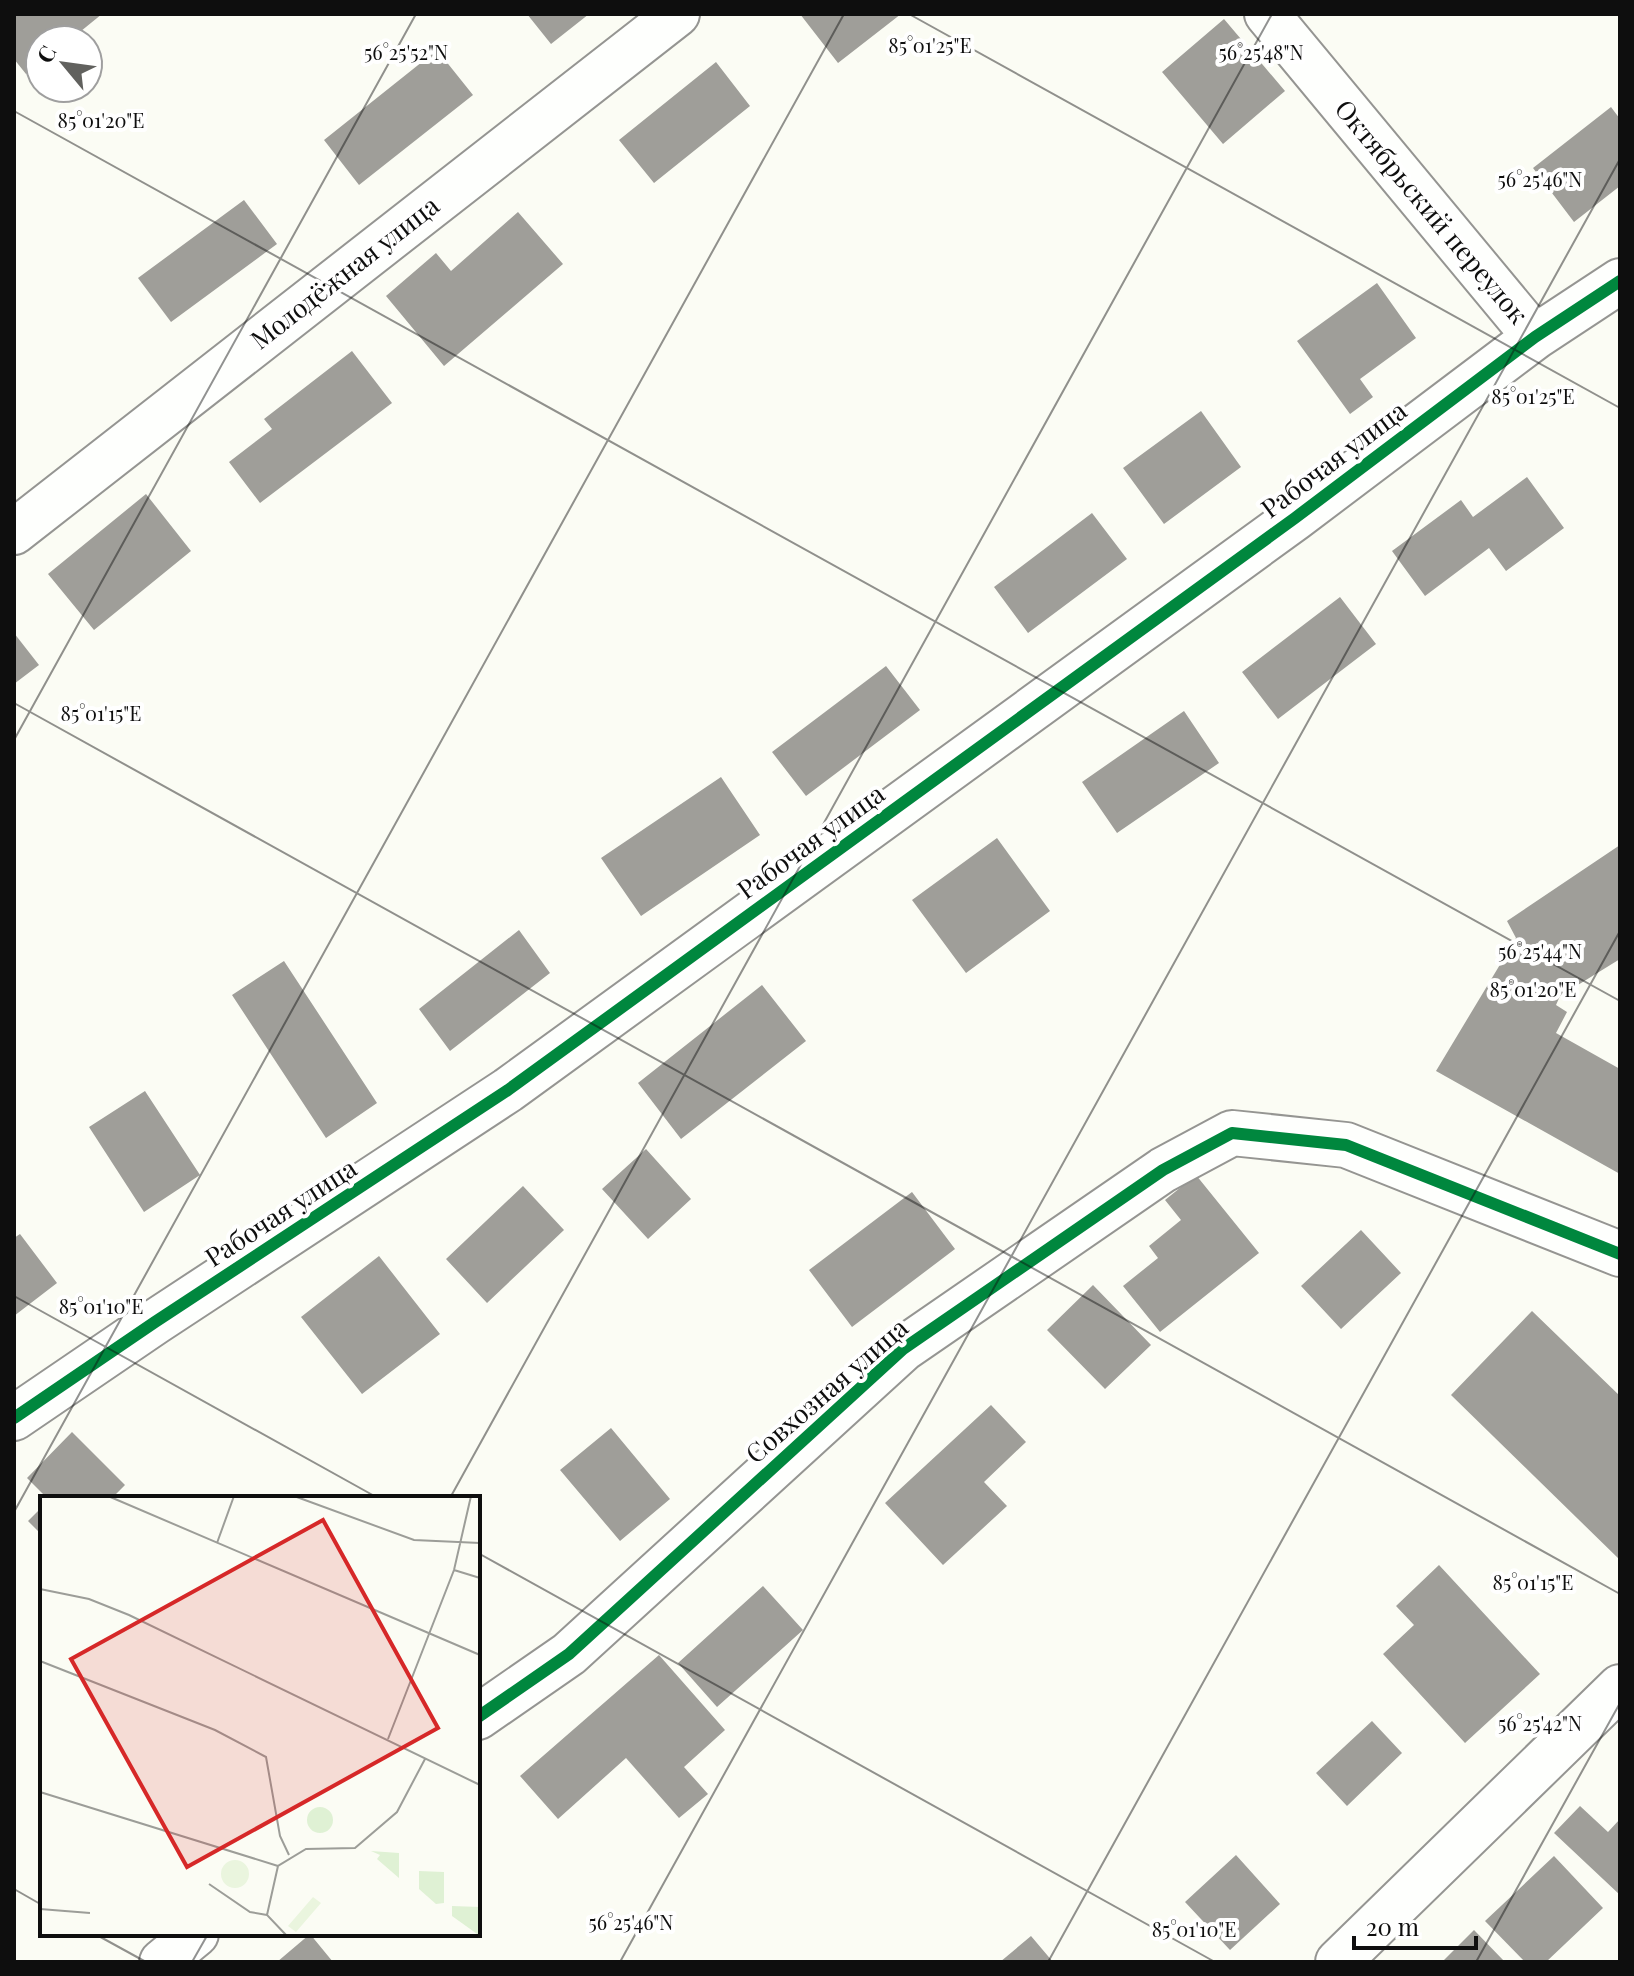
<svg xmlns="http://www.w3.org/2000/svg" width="1634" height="1976" font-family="'Playfair Display',serif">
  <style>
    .building { fill: #9f9e99 }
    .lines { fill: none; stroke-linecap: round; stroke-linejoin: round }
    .minor-casing { stroke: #959592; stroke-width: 48 }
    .minor { stroke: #fefffd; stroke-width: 44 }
    .cycleway-casing { stroke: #fff; stroke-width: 17 }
    .cycleway { stroke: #00873e; stroke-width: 12 }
    .ticks { fill: none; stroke: #0e0e0e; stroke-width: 2; stroke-opacity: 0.45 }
    .labels { text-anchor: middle; stroke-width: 8; stroke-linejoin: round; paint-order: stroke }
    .street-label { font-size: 26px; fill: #0e0e0e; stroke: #fff }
    .inset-road { fill: none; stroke: #9c9d98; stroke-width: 2 }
    .view { fill: #d62828; fill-opacity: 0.15; stroke: #d62828; stroke-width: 4 }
    .inset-edge { fill: none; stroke: #0e0e0e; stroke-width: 4 }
    .ticks-label { font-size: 20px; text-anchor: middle; fill: #0e0e0e; stroke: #fff; stroke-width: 8; stroke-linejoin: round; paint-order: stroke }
  </style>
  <rect width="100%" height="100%" fill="#fbfcf4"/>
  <path class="building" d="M14,14H102L70,40H40V64L26,74L14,59Z
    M527,14H589L551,44Z
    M800,14H901L838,63Z
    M1224,19L1285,91L1223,144L1162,72Z
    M437,50L473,95L359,185L324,140Z
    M716,62L750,106L654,183L619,140Z
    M1611,107L1620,119V186L1574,222L1533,168Z
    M244,200L277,244L171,322L138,278Z
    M518,212L563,264L444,366L386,296L436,253L451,271Z
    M1377,283L1416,338L1360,379L1373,397L1350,414L1297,341Z
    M352,351L392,403L260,503L229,462L272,429L264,419Z
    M1201,411L1241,467L1164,524L1123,468Z
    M1527,477L1564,528L1506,571L1489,548L1425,596L1392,551L1461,500L1473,517Z
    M146,494L191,551L94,630L48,574Z
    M1092,513L1127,559L1028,633L994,587Z
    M1340,597L1376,644L1278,719L1242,672Z
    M14,633L39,665L14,684Z
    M886,666L920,710L806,796L772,752Z
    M1184,711L1219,763L1117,833L1082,782Z
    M721,777L760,835L641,916L601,858Z
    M997,838L1050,911L966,973L912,900Z
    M1620,845V959L1560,996L1556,1005L1567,1012L1556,1033L1620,1069V1174L1436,1071L1516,938L1507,921Z
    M519,930L550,973L450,1051L419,1009Z
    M284,961L377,1103L326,1138L232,995Z
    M762,985L806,1041L681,1139L638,1083Z
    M145,1091L200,1175L144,1212L89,1127Z
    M646,1149L691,1199L648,1239L602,1189Z
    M1196,1175L1259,1253L1160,1332L1123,1286L1158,1258L1149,1246L1181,1220L1165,1200Z
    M523,1186L564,1230L487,1303L446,1259Z
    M912,1192L955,1249L852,1327L809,1270Z
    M1361,1230L1401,1273L1341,1329L1301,1286Z
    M20,1234L57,1283L14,1316V1238Z
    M379,1256L440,1334L362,1394L301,1317Z
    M1093,1285L1151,1345L1105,1389L1047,1330Z
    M1532,1311L1620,1396V1560L1451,1395Z
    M991,1405L1026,1442L984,1482L1007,1506L943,1565L885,1503Z
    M611,1428L670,1499L620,1541L560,1470Z
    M72,1432L125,1485L112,1498H47L27,1478Z
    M42,1507V1535L28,1521Z
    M1439,1565L1540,1674L1465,1743L1383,1654L1414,1625L1396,1606Z
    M763,1586L803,1630L717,1707L678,1663Z
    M659,1655L725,1730L684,1767L708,1794L679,1818L626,1758L558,1819L520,1776Z
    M1372,1721L1402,1753L1347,1806L1316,1773Z
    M1580,1806L1608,1832L1620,1819V1895L1554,1833Z
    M1236,1855L1280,1904L1230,1950L1185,1902Z
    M1554,1856L1603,1908L1546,1962H1525L1485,1921Z
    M1474,1930L1505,1962H1442Z
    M310,1934L333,1962H277Z
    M1031,1936L1053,1962H1000Z"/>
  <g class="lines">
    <g class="minor-casing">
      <path id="minor" d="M1267,14L1535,337
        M14,532L677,14
        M14,1418L155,1322L508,1090L1295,518L1535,337L1620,281
        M478,1717L569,1654L903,1349L1163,1170L1232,1133L1346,1145L1620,1254
        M162,1962L196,1934
        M1338,1962L1620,1687"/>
    </g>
    <use href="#minor" class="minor"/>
    <g class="cycleway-casing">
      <path id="cycleway" d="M14,1418L155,1322L508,1090L1295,518L1535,337L1620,281
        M478,1717L569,1654L903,1349L1163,1170L1232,1133L1346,1145L1620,1254"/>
    </g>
    <use href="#cycleway" class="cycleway"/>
  </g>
  <path class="ticks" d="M909,14L1620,408M14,111L1620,1001M14,703L1620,1594M14,740L416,14M14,1296L378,1498M450,1498L1272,14M14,1512L844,14M478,1553L1215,1962M14,1889L42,1905M95,1934L146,1962M192,1962L208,1934M620,1962L1620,159M1048,1962L1620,931M1476,1962L1620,1703"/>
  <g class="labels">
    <g class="street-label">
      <text transform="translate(1431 212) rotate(50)" y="9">Октябрьский переулок</text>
      <text transform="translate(345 273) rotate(-38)" y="9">Молодёжная улица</text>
      <text transform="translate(1334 460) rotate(-37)" y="9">Рабочая улица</text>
      <text transform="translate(811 842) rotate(-36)" y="9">Рабочая улица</text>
      <text transform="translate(281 1213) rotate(-33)" y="9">Рабочая улица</text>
      <text transform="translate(827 1391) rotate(-41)" y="9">Совхозная улица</text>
    </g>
  </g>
  <g transform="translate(40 1496)">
    <rect width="440" height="440" fill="#fbfcf4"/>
    <path d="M267 324a13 13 0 1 1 26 0a13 13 0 1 1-26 0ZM331,355L359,357V382L337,363L340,359ZM379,375L404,376V407L396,408L379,393ZM412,410L440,411V440L412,420Z" fill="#dff1d4"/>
    <path d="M181 378a14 14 0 1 1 28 0a14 14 0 1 1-28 0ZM273,401L281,407L256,436L248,430Z" fill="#eaf5de"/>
    <path class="inset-road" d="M68,0L440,159M254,0L374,44L440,47M177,47L194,0M414,74L440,82M0,93L49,103L89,119L440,289M0,165L175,234L226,261L240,340L249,359M348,243L414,74L431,0M0,296L238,370M169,388L210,416L227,419M0,413L50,417M247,440L227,419L238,370L266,353L315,352L357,316L385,263"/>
    <path class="view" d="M283,24L398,232L147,371L31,163Z"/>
    <rect width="440" height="440" class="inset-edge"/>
  </g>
  <g class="ticks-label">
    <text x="930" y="53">85°01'25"E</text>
    <text x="406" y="60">56°25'52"N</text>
    <text x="1261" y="60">56°25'48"N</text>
    <text x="101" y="128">85°01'20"E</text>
    <text x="1540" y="187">56°25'46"N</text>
    <text x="1533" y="404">85°01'25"E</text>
    <text x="101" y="721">85°01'15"E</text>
    <text x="1540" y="959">56°25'44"N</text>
    <text x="1533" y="997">85°01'20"E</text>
    <text x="101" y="1314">85°01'10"E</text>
    <text x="1533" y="1590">85°01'15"E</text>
    <text x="1540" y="1731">56°25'42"N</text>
    <text x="631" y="1930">56°25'46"N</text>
    <text x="1194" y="1937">85°01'10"E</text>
  </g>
  <rect width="1634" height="1976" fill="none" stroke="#0e0e0e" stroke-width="32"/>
  <g transform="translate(64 64) rotate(299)"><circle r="38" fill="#ffffff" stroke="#9f9f9f" stroke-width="2"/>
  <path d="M0-6L14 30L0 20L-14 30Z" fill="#61615e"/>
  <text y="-12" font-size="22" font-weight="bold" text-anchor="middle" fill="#0e0e0e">С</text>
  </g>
  <path d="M1354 1936v12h122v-12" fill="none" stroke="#0e0e0e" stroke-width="4"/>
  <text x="1366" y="1936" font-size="24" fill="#0e0e0e" stroke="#ffffff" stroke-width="6" paint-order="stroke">20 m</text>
</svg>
